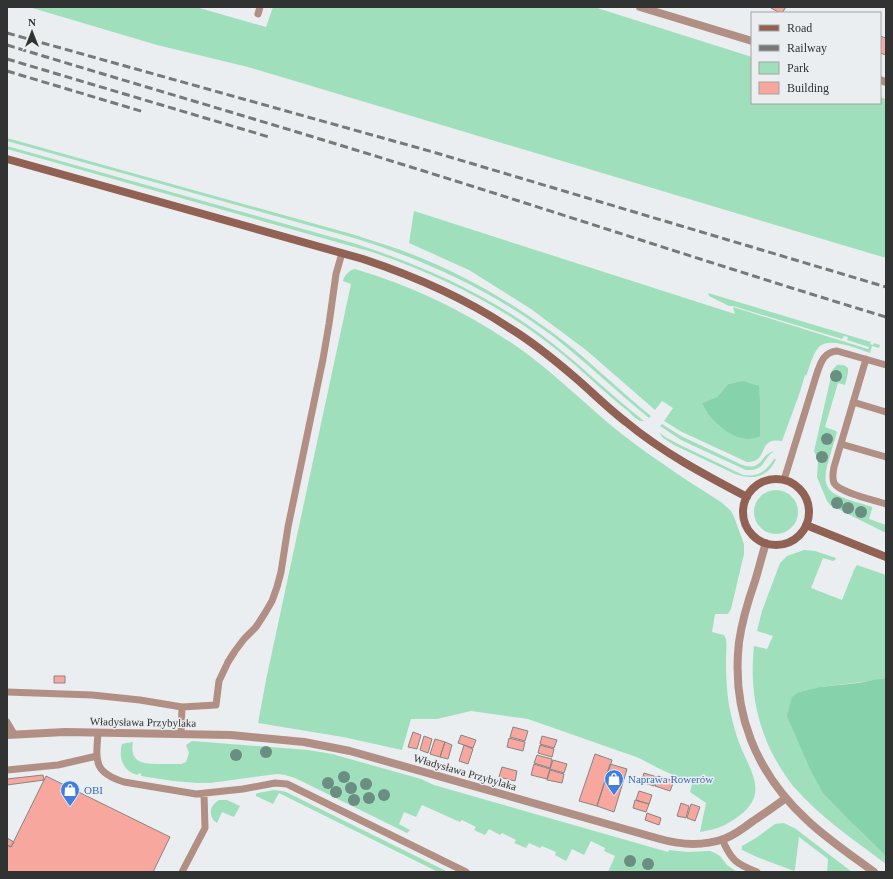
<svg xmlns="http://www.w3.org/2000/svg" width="893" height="879" font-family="Georgia,serif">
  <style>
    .green { fill: #9fdfbc; fill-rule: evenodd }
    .forest { fill: #86d2aa }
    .building { fill: #f7a79e; stroke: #878484 }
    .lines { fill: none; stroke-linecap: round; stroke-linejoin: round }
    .lane { stroke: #b18f85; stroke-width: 7 }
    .street { stroke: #b18f85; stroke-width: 8 }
    .secondary { stroke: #916254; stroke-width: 8 }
    .rail { stroke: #777979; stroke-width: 3; stroke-dasharray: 8 4; stroke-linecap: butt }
    .tree { fill: #6a8e81 }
    .labels { text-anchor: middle; stroke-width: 3; stroke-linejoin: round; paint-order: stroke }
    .street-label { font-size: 11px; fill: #313232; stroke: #ebeef0 }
    .shop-label { font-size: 11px; fill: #366cbe; stroke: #ebeef0; text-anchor: start }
  </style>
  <rect width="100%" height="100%" fill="#ebeef0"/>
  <path class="green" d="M29,7H196L266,27L273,7H594L752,57V103H880V97L886,99V258L248,67L157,45Z
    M7,138L355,235C369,240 384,244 398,249C459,271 514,303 565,342C595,366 621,392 651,416L649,418C617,392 587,363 554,337C494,292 426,260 354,238L7,141Z
    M7,146L353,243C419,264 483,292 539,333C576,360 608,393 644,421C643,421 642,421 641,421C637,420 632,415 629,412C610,397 592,380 574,364C514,312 446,277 372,252L7,149Z
    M414,211L735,314L733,307L868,349L869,347L847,340L848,337L844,336L842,339L733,306H729L709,296L708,293L871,342L870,344L873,345L874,343L880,345L879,348L872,346L870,353C858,349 829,336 819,347C812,354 810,367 806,376L805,375L800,392L782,441C756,436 770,463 747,462L682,432L664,421L673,408L662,401L655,410L586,350L531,309L469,270L409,243ZM742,381L707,413L703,403L717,397L728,384Z
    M355,269C414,286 468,313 519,348C550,370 578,397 607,422C633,444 660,462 688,481C699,488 710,495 721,502L731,511L734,517L744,544V554L731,609L728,614H715L712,632L724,635L726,639C727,646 726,653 726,660C726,679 727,697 731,715C734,727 737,739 742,750C753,775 767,795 739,816C725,826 718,829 700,832L706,803L690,792L692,784L658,768L639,758L528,719L471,711L437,719H411L402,750L343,737L258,723L266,680L351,284L343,281C344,276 349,270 355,269Z
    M837,365C842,364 845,365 848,368V373L845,385L838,383L825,427L836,431L837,432C835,440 832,448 830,456C825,472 820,488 839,496C850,501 861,503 872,507V509L869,519L886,525V533L830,505L827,501L817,477L818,460L814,451L832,372L833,369Z
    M662,424L681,436L740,464C763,473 759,455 774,451C762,459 766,471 746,470L681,440L660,426Z
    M659,432L665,437L680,445L743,475C759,477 765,472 774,459H776C768,478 752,480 735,474L674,445L663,438Z
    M754 512a22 22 0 1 1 44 0a22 22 0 1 1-44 0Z
    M804,550L815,551L836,558L835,560L833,561L823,558L811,588L842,600L854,570L857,565L886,575V679L821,687L799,692L855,826L886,856V864C854,840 820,817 793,786C785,776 778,764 772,753C755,718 750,685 754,646L767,649L773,636L757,631L762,611L780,563L787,556Z
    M192,741L308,750L332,754L421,779L434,785L668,852L669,850L687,852L710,851L715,853L720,856L727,865L737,872H608L615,856L604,851L605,848L591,841L584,855L572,849L566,861L555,855L556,852L542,846L540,848L529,843L526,848L514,843L516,840L502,833L500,835L489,829L485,835L474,830L476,827L462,820L460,822L422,805L416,817L404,812L399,824L410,830L407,833L295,778L285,775L277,774L210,783H197L173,781L141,776V774L139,773L138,775C123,772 118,757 122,744L133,742C129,764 145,764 162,764C168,764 175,764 181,764L186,762L189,753L186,745Z
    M274,790L282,791L286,792L448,872H438L279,793L273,804L256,796V794L258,793Z
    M219,800H227L240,806L234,817L222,812L217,823C207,816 210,805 219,800Z
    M784,823L796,829L852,872H827L828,859L799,837L795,869L794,871L757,857L742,850V846L756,838L775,824Z"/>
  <path class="forest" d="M742,381L759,386L760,402V436C741,446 720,428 708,414C706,411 704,407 702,403L717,397L728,384Z
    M879,679H886V856L855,826L823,793L810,769L787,716L792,697L799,692L820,687L858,683Z"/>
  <path class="building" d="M772,7H786L782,13H780L771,8Z
    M880,36L886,38V55L880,53Z
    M54,676H65V683H54Z
    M513,727L528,731L525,741L510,737Z
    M413,732L421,735L417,749L408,747Z
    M461,735L476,740L473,748L458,743Z
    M424,736L432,739L428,753L420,750Z
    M542,736L557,740L554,748L540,744Z
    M509,738L525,742L523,751L507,747Z
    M435,739L445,742L440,757L430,754Z
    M445,742L452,745L448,759L440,757Z
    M464,745L473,749L468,764L459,761Z
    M540,745L554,749L552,757L538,753Z
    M595,754L612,760L597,806L579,801Z
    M537,755L552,759L550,768L534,763Z
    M553,760L567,764L564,773L550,769Z
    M534,764L550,769L547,779L531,775Z
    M610,764L627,769L614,812L597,806Z
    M502,767L517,771L515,781L499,777Z
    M550,770L564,774L562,783L547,780Z
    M644,773L657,777L654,786L641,782Z
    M43,775L44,780L7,785V779Z
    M46,776L170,837L153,872H7V845L11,847Z
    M658,776L674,781L670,791L655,786Z
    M639,791L652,795L649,804L636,800Z
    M635,800L649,804L646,812L633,808Z
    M681,803L689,806L686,818L677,816Z
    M691,804L700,807L695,821L687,818Z
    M647,813L661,818L659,825L645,820Z
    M7,838L14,842L11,847L7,845Z"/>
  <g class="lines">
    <path class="lane" d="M258,14L260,7
      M866,359L834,467C833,472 832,478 834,483C840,493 874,500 886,504
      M853,402L886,412
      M841,444L886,457
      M784,480L817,373C821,362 824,352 837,351L886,365
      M7,692L92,695L140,700L182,707L181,734
      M182,707L216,705L219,681L228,662L235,651L244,639L256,627L265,613L272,601L277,587L281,572L288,527L323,359L329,324L336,274L342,253
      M7,722L14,734
      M98,733C96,761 93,772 124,782L196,794L243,789L275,783L287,784L466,872
      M7,770L58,765L97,756
      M722,839C731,860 736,864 757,872
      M182,872L205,828L204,794"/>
    <path class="street" d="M640,7L752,41
      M880,80L886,82
      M766,543C762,555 759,568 755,581C748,601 742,621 739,642C731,712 756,773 807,820C827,839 851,855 874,872
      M7,735L65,732L231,735L304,742L350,751L660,839C681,845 703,846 724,839C734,835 744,828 753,821C764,814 775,806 786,798"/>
    <path class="secondary" d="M7,159L363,259C414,276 463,297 508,327C533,342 556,361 578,380C594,394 609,409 626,422C662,452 705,475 747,497
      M743 512a33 33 0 1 1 66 0a33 33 0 1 1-66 0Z
      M806,525L886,557"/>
    <path class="rail" d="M7,33L433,152L886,287
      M7,45C138,85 270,123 401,164C563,214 724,268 886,317
      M7,59L269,137
      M7,71L144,112"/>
  </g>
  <g class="tree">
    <circle cx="836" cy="376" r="6"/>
    <circle cx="827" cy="439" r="6"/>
    <circle cx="822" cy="457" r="6"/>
    <circle cx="837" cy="503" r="6"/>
    <circle cx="848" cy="508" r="6"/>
    <circle cx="861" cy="512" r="6"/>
    <circle cx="266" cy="752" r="6"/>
    <circle cx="236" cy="755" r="6"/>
    <circle cx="344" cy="777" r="6"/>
    <circle cx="328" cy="783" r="6"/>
    <circle cx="366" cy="784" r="6"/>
    <circle cx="351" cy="788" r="6"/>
    <circle cx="336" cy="792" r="6"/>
    <circle cx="384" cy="795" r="6"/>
    <circle cx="369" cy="798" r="6"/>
    <circle cx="354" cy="800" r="6"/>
    <circle cx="630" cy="861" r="6"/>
    <circle cx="648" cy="864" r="6"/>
  </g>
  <defs>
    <g id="shop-pin" transform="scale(1)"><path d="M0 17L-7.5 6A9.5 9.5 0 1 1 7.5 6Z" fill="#3f7fe0" stroke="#ebeef0"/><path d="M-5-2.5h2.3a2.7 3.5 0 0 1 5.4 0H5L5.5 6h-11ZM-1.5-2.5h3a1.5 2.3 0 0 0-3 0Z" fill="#fff"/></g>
  </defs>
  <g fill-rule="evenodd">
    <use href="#shop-pin" x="614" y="779"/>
    <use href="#shop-pin" x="70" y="790"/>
  </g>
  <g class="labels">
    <g class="street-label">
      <text transform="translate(143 722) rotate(1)" y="4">Władysława Przybylaka</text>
      <text transform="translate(465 772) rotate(16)" y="4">Władysława Przybylaka</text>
    </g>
    <g class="shop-label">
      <text x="628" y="783">Naprawa Rowerów</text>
      <text x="84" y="794">OBI</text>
    </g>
  </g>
  <rect width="893" height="879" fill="none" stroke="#313232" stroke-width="16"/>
  <rect x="751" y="12" width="130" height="92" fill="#ebeef0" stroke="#a1a3a4"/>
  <rect x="759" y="25" width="20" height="6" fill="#916254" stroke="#a1a3a4"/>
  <text x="787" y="32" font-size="12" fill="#313232">Road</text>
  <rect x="759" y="45" width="20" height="6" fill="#777979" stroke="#a1a3a4"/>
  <text x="787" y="52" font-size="12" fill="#313232">Railway</text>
  <rect x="759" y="62" width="20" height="12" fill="#9fdfbc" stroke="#a1a3a4"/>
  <text x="787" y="72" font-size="12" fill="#313232">Park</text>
  <rect x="759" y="82" width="20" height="12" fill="#f7a79e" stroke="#a1a3a4"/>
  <text x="787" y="92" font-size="12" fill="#313232">Building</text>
  <g transform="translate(32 32)" stroke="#ebeef0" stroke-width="3" paint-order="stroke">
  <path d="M0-3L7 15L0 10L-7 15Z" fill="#313232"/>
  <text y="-6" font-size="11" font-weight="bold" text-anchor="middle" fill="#313232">N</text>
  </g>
</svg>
